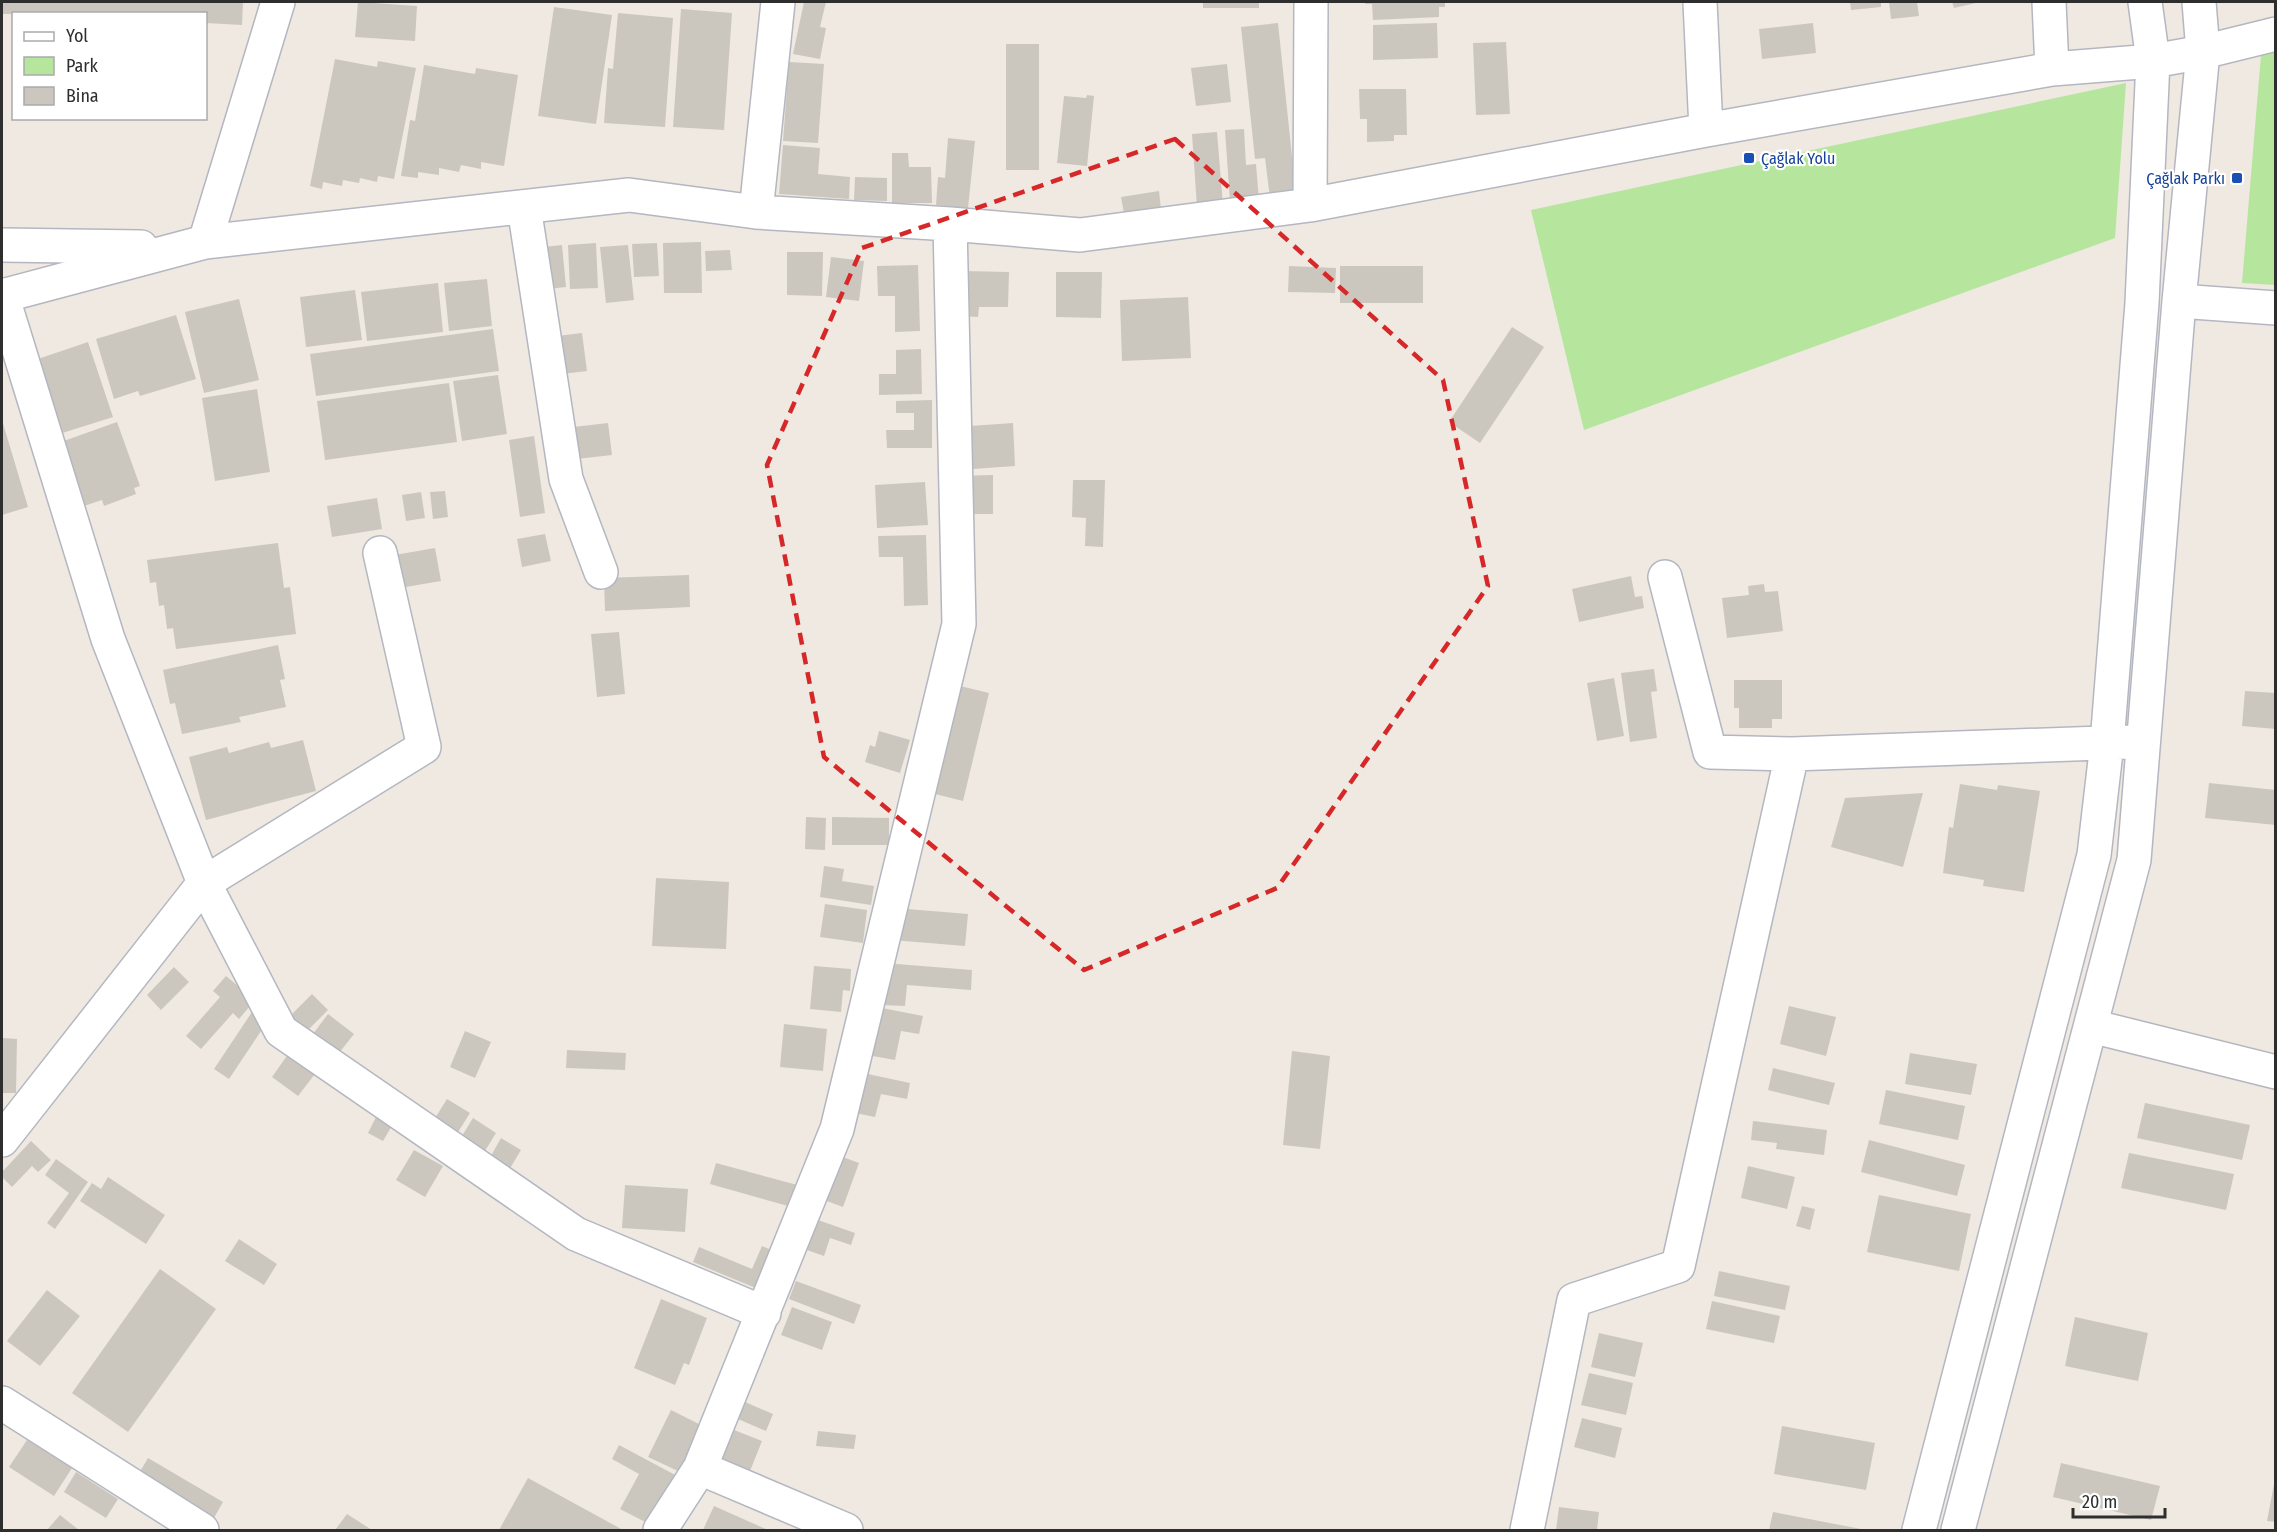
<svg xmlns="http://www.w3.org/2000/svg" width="2277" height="1532" font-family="'Fira Sans Condensed',sans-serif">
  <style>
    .green { fill: #b6e59e }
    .building { fill: #cbc7bf }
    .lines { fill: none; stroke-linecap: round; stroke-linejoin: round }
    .minor-casing { stroke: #b4b7c1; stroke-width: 36 }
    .minor { stroke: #fff; stroke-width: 33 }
    .marked { fill: none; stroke: #d62828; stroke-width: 4.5; stroke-dasharray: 12 8; stroke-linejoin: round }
    .transit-dot { fill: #1a4fb4; stroke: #fff; stroke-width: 2 }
    .labels { text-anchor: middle; stroke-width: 4.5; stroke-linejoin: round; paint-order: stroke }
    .transit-label { font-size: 16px; fill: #164399; stroke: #fff; text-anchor: start }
  </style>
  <rect width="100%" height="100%" fill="#efe9e1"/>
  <path class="green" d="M2275,52V285L2242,283L2261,55Z
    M2126,83L2115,238L1584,430L1531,210Z"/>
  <path class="building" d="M2,2H243L242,25L206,23V14H2Z
    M358,2L417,6L415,41L355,37Z
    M804,2H826L820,27L826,28L820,59L793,54Z
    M1203,2H1259V8H1203Z
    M1365,2H1445V7H1439V17L1373,20L1372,4H1365Z
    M1850,2H1881V7L1851,10Z
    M1889,2H1917L1919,16L1891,19Z
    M1952,2H1980L1954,8Z
    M554,7L612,15L596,124L538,116Z
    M681,9L732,13L724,130L673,127Z
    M618,13L673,18L665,127L604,123L608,68L613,69Z
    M1278,23L1296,195L1270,198L1265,158L1255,159L1241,27Z
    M1437,23L1438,58L1373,60V25Z
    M1813,23L1816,53L1762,59L1759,29Z
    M1506,42L1510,114L1476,115L1473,43Z
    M1006,44H1039V170H1006Z
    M335,59L377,67L378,61L416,68L394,179L378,176L377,182L360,178L359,183L343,180L342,186L323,182L322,189L310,186Z
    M789,62L824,64L818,143L783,141Z
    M1227,64L1231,102L1196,106L1191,68Z
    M424,65L475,74L476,68L518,75L504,166L481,162V169L461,165L459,172L439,168V175L418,172V178L401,176L410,120L415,121Z
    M1359,89H1406L1407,135H1394V141L1367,142V119H1360Z
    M1087,95L1094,96L1087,166L1057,163L1064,96L1086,98Z
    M1244,129L1246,165L1256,164L1259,200L1230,202L1225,130Z
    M1217,132L1223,205L1197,207L1192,134Z
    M948,138L975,141L968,208L936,205L938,177L945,178Z
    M783,145L820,148L818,174L850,177L849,199L779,194Z
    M892,153H908L909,167H931L932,203H892Z
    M855,177L887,178V201L854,200Z
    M1159,191L1161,209L1125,219L1121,197Z
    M701,242L702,293H664L663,243Z
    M596,243L598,288L570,289L568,245Z
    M657,243L659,276L634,277L632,244Z
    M562,245L566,287L539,290L534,248Z
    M628,245L634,300L606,303L600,247Z
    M730,250L732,270L706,271L705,251Z
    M787,252H823L822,296L787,295Z
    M831,257L864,261L859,301L826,297Z
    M918,265L920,331L895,332V296H878L877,266Z
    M1289,266L1336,268L1335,293L1288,292Z
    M1340,266H1423V303H1340Z
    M963,271L1009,272L1008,307H979L978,317L962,316Z
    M1056,272H1102L1101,318L1056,317Z
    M487,279L492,326L449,331L444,283Z
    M438,283L443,332L367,341L361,292Z
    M355,290L362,340L306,347L300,297Z
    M1188,297L1191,358L1122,361L1120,300Z
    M239,299L259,380L204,393L185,312Z
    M176,315L196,379L140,396L138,391L114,399L96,339Z
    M1512,327L1544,347L1480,443L1449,422Z
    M493,329L499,371L316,396L310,354Z
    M582,333L587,371L554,375L549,337Z
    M88,342L113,417L56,435L32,361Z
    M921,349L922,394L879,395V374H896V350Z
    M498,375L507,434L462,441L453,381Z
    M449,383L457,442L325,460L317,401Z
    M257,389L270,472L215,481L202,398Z
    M932,400V448H887L886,430H914V413H896V401Z
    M2,420L28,507L2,515Z
    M117,422L140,486L134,488L136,494L104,506L102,500L84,506L61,442Z
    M608,423L612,455L568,460L565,428Z
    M1013,423L1015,466L959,470L956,427Z
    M534,436L545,513L520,517L509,440Z
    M993,475V514H958V476Z
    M1073,480H1105L1103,547L1085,546L1086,518L1072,517Z
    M925,482L928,525L877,528L875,485Z
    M445,491L448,517L433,519L430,492Z
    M421,492L425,518L406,521L402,495Z
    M377,498L382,529L332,537L327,506Z
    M545,534L551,561L522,567L517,539Z
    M926,535L928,605L904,606L903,557H879L878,536Z
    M278,543L284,588L290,587L296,634L176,649L173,628L167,629L164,605L159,606L156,582L150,583L147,560Z
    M435,548L441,581L394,589L389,556Z
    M689,575L690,607L605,611L604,578Z
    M1631,576L1635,597L1642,596L1644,608L1579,622L1572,589Z
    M1764,584L1765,592L1778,591L1783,631L1727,638L1722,598L1749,595L1748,586Z
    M619,632L625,694L597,697L591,634Z
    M278,645L285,679L280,680L286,707L239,717L241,722L182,734L175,703L170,704L163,670Z
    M1654,669L1657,691L1651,692L1657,738L1630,742L1621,673Z
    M1614,678L1624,736L1597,741L1587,683Z
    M1734,680H1782V719H1772V728H1739V708H1734Z
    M956,685L989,693L963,801L931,793Z
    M2245,691L2276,693V729L2242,726Z
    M879,731L910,740L900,773L865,762L870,745L875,747Z
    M303,740L316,791L206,820L189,757L227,747L229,753L269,742L271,748Z
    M2209,783L2276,790V825L2205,818Z
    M1960,784L1997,790L1998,785L2040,791L2024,892L1983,886L1984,880L1943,873L1949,827L1953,828Z
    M1923,793L1903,867L1831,847L1845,798Z
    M806,817L826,818L825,850L805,849Z
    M832,817L889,818V845H832Z
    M824,866L844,869L842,881L874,886L871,905L820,897Z
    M656,878L729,882L726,949L652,946Z
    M825,904L867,910L863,943L820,937Z
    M895,908L968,914L965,946L892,940Z
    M884,963L972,970L971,990L907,985L905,1006L881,1005Z
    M814,966L851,969L850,991L843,990L841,1012L810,1009Z
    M174,967L189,982L161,1010L147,995Z
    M226,976L255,1000L239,1019L233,1013L201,1049L186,1036L220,997L213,991Z
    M312,994L328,1010L305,1033L289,1017Z
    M1789,1006L1836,1017L1826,1056L1780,1044Z
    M877,1007L923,1016L919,1034L901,1031L895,1060L867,1055Z
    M254,1009L269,1019L229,1079L214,1069Z
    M328,1014L354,1034L335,1058L310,1038Z
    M784,1024L827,1029L823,1071L780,1067Z
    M465,1031L491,1042L475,1078L450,1067Z
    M2,1038L17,1039L16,1093H2Z
    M291,1050L318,1070L298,1096L272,1077Z
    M567,1050L626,1053L625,1070L566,1068Z
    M1292,1051L1330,1056L1320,1149L1283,1145Z
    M1910,1053L1977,1064L1971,1095L1905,1084Z
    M1773,1068L1835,1083L1829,1105L1768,1090Z
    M863,1073L910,1083L907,1099L881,1094L875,1117L855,1113Z
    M1886,1090L1965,1106L1958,1140L1879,1124Z
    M447,1099L470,1113L455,1137L432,1123Z
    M2145,1103L2250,1125L2242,1160L2137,1138Z
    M377,1115L393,1124L383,1141L368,1133Z
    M473,1118L496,1133L480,1159L457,1144Z
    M1753,1121L1827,1130L1824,1155L1776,1149L1777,1143L1751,1140Z
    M501,1138L521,1150L506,1175L487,1163Z
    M1869,1140L1965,1165L1957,1196L1861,1172Z
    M31,1141L51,1160L38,1172L32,1166L12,1187L2,1177V1172Z
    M414,1150L443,1166L425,1197L396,1180Z
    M2129,1153L2234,1174L2226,1210L2121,1188Z
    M840,1156L859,1163L843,1207L824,1200Z
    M56,1159L88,1182L55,1229L47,1223L69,1193L45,1175Z
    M716,1163L801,1186L795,1208L710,1184Z
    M1748,1166L1795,1177L1787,1209L1741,1198Z
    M108,1177L165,1215L146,1244L80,1201L92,1183L101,1189Z
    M625,1185L688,1189L685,1232L622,1228Z
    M1879,1195L1971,1214L1959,1271L1867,1252Z
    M1802,1206L1815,1209L1810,1230L1796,1226Z
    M818,1220L855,1233L851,1245L830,1238L824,1256L807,1250Z
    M239,1239L277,1264L264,1285L225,1261Z
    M762,1246L781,1254L765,1292L693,1262L699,1247L752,1269Z
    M160,1269L216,1309L128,1432L72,1393Z
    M1719,1271L1790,1286L1785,1310L1714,1296Z
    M796,1281L861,1305L854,1324L789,1299Z
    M47,1290L80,1316L40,1366L7,1341Z
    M661,1299L707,1318L689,1365L684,1363L675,1385L634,1368Z
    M1712,1301L1780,1316L1774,1343L1706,1329Z
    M792,1307L832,1322L822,1350L781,1335Z
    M2075,1317L2148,1333L2138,1381L2065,1366Z
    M1599,1333L1643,1343L1635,1377L1591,1367Z
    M1589,1373L1633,1383L1626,1415L1581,1405Z
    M745,1402L773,1414L766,1431L738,1419Z
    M671,1410L703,1426L680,1472L648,1457Z
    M1582,1418L1622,1428L1615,1458L1574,1447Z
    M1782,1426L1875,1443L1866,1490L1774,1474Z
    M729,1428L762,1441L748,1476L714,1463Z
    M818,1431L856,1435L854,1449L816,1446Z
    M27,1440L72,1468L54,1496L9,1467Z
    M619,1445L679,1477L653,1526L620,1509L639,1474L612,1459Z
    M148,1458L223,1502L211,1523L135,1480Z
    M2061,1463L2160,1486L2151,1520L2053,1497Z
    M76,1472L118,1499L106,1518L64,1492Z
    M528,1478L623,1530H499Z
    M2274,1484H2276V1522L2267,1521Z
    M714,1506L768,1530H703Z
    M1559,1507L1599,1512L1597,1530H1556Z
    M1773,1512L1861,1529L1860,1530H1769Z
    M347,1514L372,1530H335Z
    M60,1515L79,1530H47Z"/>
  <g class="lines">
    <g class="minor-casing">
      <path id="minor" d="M1700,2L1706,130
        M2049,2L2052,69
        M1310,205L1311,2
        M524,207L566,479L601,572
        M756,212L778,2
        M205,242L278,2
        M2,245L141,247
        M2,295L108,639L204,883L281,1031L576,1234L764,1313
        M2,296L205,242L629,195L756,212L950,224L1080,235L1310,205L1706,130L2052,69L2153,61L2203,52L2276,34
        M2179,301L2276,308
        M1665,577L1710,752L1792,754
        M2091,1026L2276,1072
        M2,1140L204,883L424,747L380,553
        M2,1403L202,1530
        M700,1468L846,1530
        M660,1530L700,1468L837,1129L959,624L950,224
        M1527,1530L1574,1300L1678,1266L1792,754L2129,742
        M1919,1530L2094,855L2107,743L2142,303L2153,61L2145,2
        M1958,1530L2134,860L2179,301L2203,52L2199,2"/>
    </g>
    <use href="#minor" class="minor"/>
  </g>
  <path class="marked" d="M1175,139L1443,380L1488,586L1277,888L1084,970L824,757L767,465L862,248Z"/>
  <g class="transit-dot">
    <rect x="1743" y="152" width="12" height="12" rx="3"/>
    <rect x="2231" y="172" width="12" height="12" rx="3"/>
  </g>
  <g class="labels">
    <g class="transit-label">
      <text x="1761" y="164">Çağlak Yolu</text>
      <text x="2225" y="184" text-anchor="end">Çağlak Parkı</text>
    </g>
  </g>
  <rect width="2277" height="1532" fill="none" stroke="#2e2e2e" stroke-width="6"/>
  <rect x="12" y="12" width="195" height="108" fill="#ffffff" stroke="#ababab" stroke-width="1.5"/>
  <rect x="24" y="32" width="30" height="9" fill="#ffffff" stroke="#ababab" stroke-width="1.5"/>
  <text x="66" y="42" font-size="18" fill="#2e2e2e">Yol</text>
  <rect x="24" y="57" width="30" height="18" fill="#b6e59e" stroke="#ababab" stroke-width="1.5"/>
  <text x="66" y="72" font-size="18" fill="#2e2e2e">Park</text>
  <rect x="24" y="87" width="30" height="18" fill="#cbc7bf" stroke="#ababab" stroke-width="1.5"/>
  <text x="66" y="102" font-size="18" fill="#2e2e2e">Bina</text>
  <path d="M2073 1508v9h92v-9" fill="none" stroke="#2e2e2e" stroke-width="3"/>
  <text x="2082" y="1508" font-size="18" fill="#2e2e2e" stroke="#ffffff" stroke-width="4.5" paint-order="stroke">20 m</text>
</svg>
